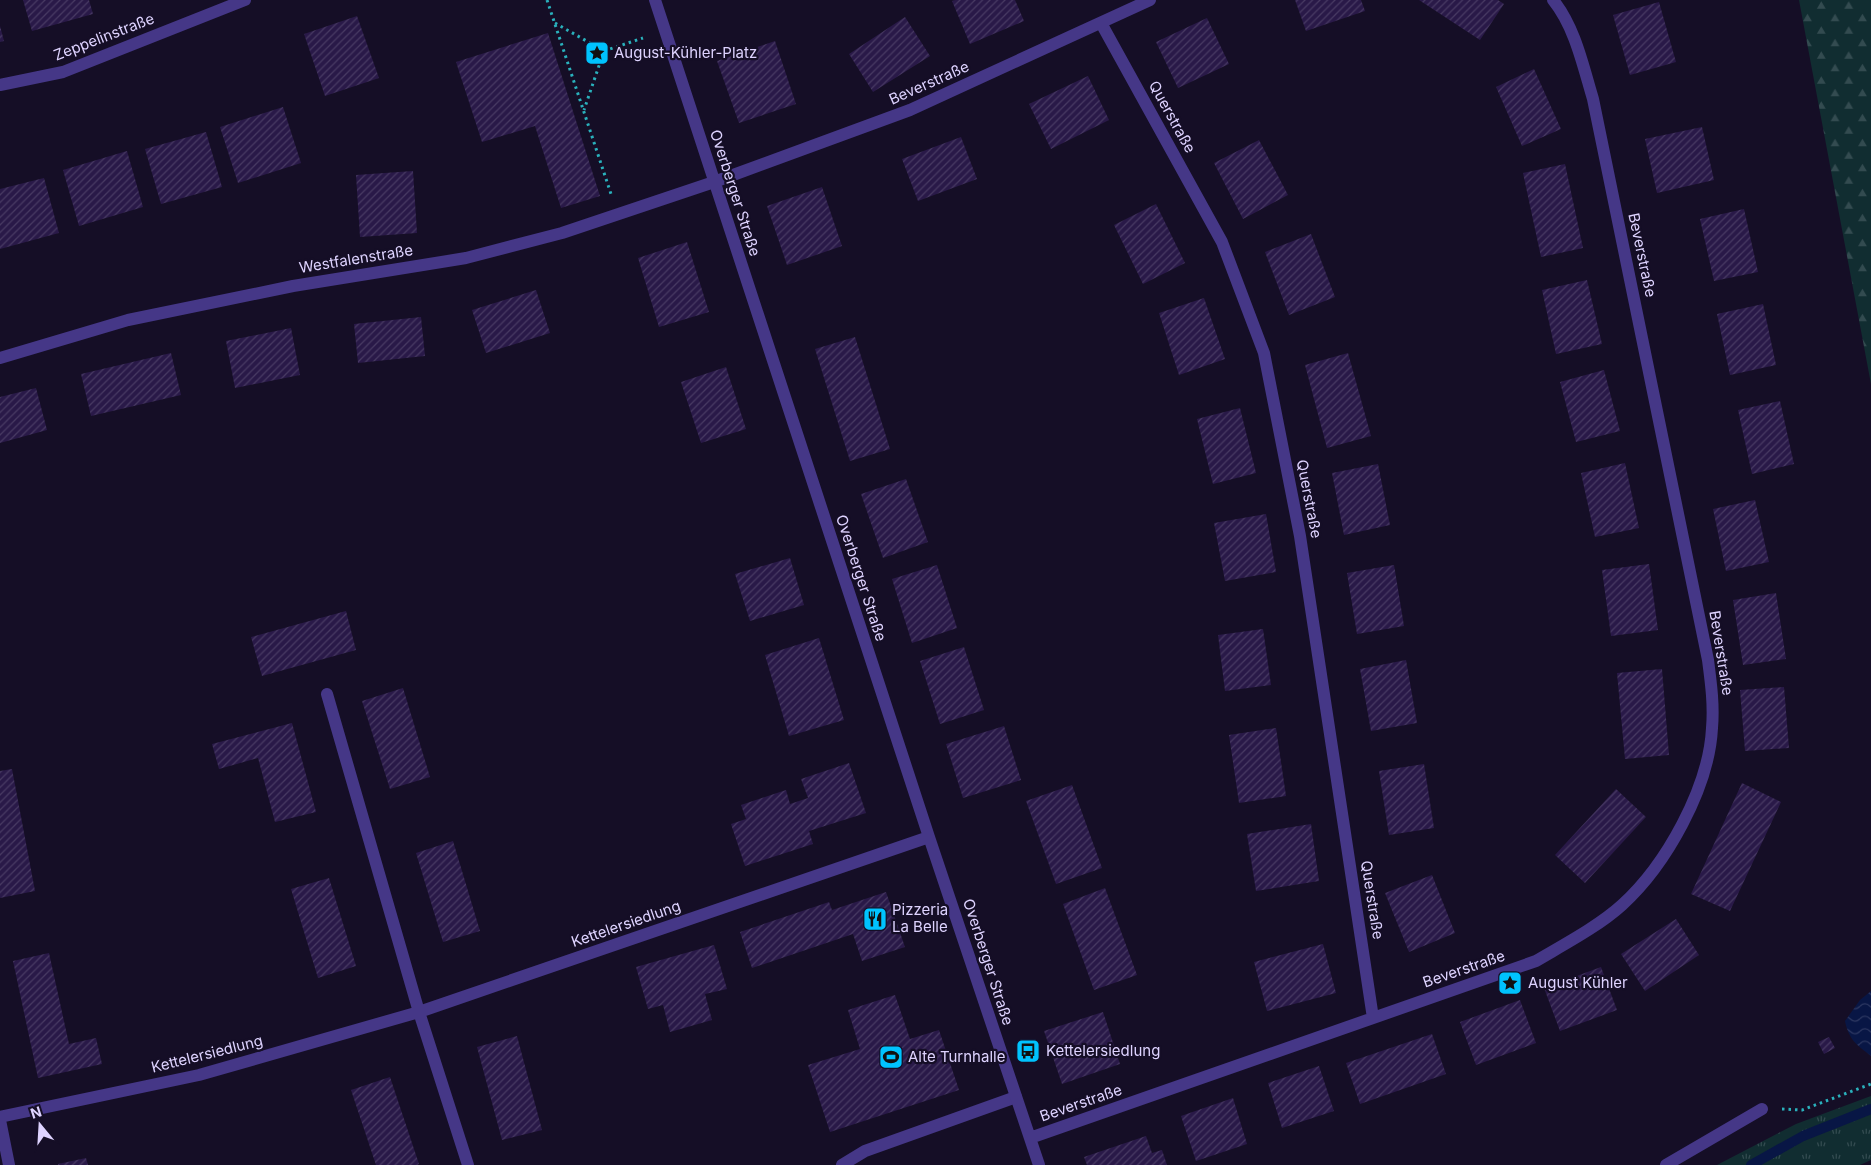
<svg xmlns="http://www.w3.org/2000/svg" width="1871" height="1165" font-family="Inter,sans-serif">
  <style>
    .grass { fill: url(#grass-tufts) }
    .forest { fill: url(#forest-firs) }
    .water { fill: url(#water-waves) }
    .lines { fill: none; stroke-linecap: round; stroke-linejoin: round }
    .stream { stroke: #081645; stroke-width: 10 }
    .building { fill: url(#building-hatch) }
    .path { stroke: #2ab1bc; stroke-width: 3; stroke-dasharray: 2.5 4; stroke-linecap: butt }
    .service { stroke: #453787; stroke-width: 12 }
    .minor { stroke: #453787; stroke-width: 12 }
    .labels { text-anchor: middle; stroke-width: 4.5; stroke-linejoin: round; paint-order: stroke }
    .street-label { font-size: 15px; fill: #ded3ff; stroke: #150e26 }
    .poi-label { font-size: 15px; fill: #ded3ff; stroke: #150e26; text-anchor: start }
  </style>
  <defs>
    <pattern id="grass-tufts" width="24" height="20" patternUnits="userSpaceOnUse" patternTransform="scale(1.25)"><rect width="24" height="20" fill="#112d31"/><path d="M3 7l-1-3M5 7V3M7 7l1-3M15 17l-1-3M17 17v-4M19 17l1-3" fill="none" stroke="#334b50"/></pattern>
    <pattern id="forest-firs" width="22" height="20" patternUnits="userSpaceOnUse" patternTransform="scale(1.25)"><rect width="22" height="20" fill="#112d31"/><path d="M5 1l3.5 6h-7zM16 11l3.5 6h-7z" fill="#334b50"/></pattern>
    <pattern id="water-waves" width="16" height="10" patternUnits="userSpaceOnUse" patternTransform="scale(1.25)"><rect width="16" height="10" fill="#081645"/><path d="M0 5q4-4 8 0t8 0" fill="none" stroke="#2c3761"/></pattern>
    <pattern id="building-hatch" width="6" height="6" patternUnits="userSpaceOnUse" patternTransform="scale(1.25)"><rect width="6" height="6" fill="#291948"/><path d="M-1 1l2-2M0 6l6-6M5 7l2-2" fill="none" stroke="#483a63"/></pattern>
  </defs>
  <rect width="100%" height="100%" fill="#150e26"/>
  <path class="grass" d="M1871,1096V1160L1860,1165H1717L1796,1124Z"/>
  <path class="forest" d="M1799,0H1871V384Z"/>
  <path class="water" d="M1871,991V1056C1856,1044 1849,1040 1845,1021L1860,1000Z"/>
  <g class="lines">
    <path class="stream" d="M1751,1165L1803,1136L1871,1109"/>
  </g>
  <path class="building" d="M23,0H89L93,14L32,31Z
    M955,0H1015L1024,21L970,44L952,1Z
    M1295,0H1361L1365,11L1306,31Z
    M1419,0H1498L1504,4L1480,40Z
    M1659,2L1676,62L1630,75L1613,15Z
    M357,16L379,78L325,96L304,34Z
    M905,17L930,56L873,92L849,54Z
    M1207,18L1229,64L1178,88L1156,42Z
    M0,26L4,41L0,42Z
    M548,33L600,196L561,208L535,126L482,142L456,62Z
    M775,41L796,104L739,123L717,61Z
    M1534,69L1561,129L1522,146L1496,87Z
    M1088,76L1109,120L1051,149L1029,104Z
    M283,107L301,163L238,183L220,127Z
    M1702,127L1714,180L1657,193L1645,139Z
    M206,132L222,187L161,204L145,149Z
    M961,137L977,179L918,201L902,159Z
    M1259,140L1288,195L1243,219L1214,163Z
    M127,151L143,207L79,226L63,170Z
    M1565,164L1583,248L1541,257L1523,173Z
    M413,171L417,233L360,237L356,175Z
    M44,178L59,233L0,249V189Z
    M822,187L842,246L787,265L767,206Z
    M1156,204L1185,263L1143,284L1114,225Z
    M1744,209L1758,272L1714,281L1700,219Z
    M1311,234L1335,297L1289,315L1265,252Z
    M687,242L709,312L659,327L638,258Z
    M1587,280L1602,344L1556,354L1542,290Z
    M536,290L550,333L486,353L472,310Z
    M1204,298L1225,359L1179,375L1159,313Z
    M1763,304L1776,365L1730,375L1717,314Z
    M421,317L425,356L358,363L354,324Z
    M291,328L300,375L235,388L226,341Z
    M855,337L890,449L850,461L815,349Z
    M171,353L181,395L91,416L81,374Z
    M1348,353L1371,436L1327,448L1305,365Z
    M726,367L746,429L701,443L681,382Z
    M1604,370L1620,431L1576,442L1560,382Z
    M36,388L47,430L0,443V397Z
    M1780,401L1794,464L1752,474L1738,410Z
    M1240,408L1256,473L1213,484L1197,419Z
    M1625,463L1639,528L1595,537L1581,473Z
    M1378,464L1390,525L1344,535L1332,473Z
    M906,479L928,542L883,558L861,494Z
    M1755,500L1769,562L1726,571L1713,509Z
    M1266,514L1276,572L1225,581L1214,523Z
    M790,558L804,605L750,621L735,574Z
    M1649,564L1658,630L1611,636L1602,570Z
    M937,565L957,628L912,643L892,579Z
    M1394,565L1404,626L1357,634L1347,573Z
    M1776,593L1786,659L1743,665L1733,600Z
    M346,611L356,650L262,676L251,637Z
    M1263,629L1271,685L1225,691L1218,635Z
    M819,638L844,720L789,736L765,655Z
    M964,647L984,710L940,724L920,661Z
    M1406,660L1417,723L1371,731L1360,669Z
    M1662,669L1669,755L1625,759L1617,673Z
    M1784,687L1789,748L1745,751L1740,690Z
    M403,688L430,777L390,789L362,701Z
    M292,723L316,812L275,822L258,758L219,769L212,744Z
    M1004,726L1021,780L963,798L946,744Z
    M1276,728L1286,796L1239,803L1229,735Z
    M849,763L866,813L809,831L813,844L745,866L731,824L746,819L741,805L786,790L790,804L808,798L801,779Z
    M1424,764L1434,828L1389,835L1379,771Z
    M12,769L35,891L0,898V771Z
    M1742,783L1781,802L1730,911L1691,894Z
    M1072,785L1102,868L1056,884L1026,801Z
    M1616,789L1646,817L1585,883L1555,855Z
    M1311,824L1319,881L1256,891L1247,834Z
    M453,841L480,931L443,942L416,853Z
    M1432,875L1455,933L1409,952L1385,893Z
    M329,878L356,966L318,978L291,889Z
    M1105,888L1137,975L1094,990L1063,904Z
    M886,892L905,947L862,961L853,934L752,968L740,932L829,902L832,910Z
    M1676,919L1699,955L1645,991L1621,954Z
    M1323,944L1336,993L1267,1011L1254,962Z
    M714,945L727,989L705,994L712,1020L670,1032L663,1005L648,1009L636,967Z
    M49,953L69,1044L96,1038L102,1064L38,1078L13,961Z
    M1601,967L1617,1010L1560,1031L1544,988Z
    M895,995L910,1039L939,1030L959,1090L830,1132L808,1065L860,1049L848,1010Z
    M1520,1000L1536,1043L1476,1065L1460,1022Z
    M1103,1012L1120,1064L1062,1084L1044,1031Z
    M1432,1034L1446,1074L1360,1104L1346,1063Z
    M517,1036L542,1130L502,1140L477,1047Z
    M1829,1037L1835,1048L1824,1054L1818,1042Z
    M1319,1066L1334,1111L1282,1128L1268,1083Z
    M390,1077L419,1164L417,1165H376L351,1090Z
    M1233,1098L1247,1144L1196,1161L1181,1116Z
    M1146,1136L1152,1153L1162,1150L1167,1165H1087L1084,1157Z
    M86,1158L88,1165H58V1164Z"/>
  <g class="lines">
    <path class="path" d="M547,0L611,194
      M555,23L604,51L584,110
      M604,51L643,38
      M1782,1109L1802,1110L1871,1084"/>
    <path class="service" d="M842,1165L865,1151L1016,1097
      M1666,1165L1762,1109"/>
    <path class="minor" d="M655,0L929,837L1039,1165
      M1101,23L1222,242L1264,353L1300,536L1373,1018
      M0,85L63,72L245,0
      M0,358L128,320L293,286L466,258L562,233L714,182L910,110L1150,0
      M327,694L419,1012L468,1165
      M0,1117L199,1075L419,1012L929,837
      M0,1120L9,1165
      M1030,1138L1536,961C1563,945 1599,926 1622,905C1666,865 1709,788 1712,728C1714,705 1711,683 1708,660L1593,99C1583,66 1575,27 1553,0"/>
  </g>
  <defs>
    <g id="sight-square" transform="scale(1.25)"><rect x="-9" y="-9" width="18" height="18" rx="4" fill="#00c3fe" stroke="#150e26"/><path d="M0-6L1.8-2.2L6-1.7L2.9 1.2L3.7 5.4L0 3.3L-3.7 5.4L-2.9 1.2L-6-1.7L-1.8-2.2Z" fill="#111"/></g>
    <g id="restaurant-square" transform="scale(1.25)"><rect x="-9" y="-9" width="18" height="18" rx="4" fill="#00c3fe" stroke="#150e26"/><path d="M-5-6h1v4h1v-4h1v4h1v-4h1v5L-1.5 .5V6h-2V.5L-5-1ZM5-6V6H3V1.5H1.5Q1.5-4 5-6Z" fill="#111"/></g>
    <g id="bus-square" transform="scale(1.25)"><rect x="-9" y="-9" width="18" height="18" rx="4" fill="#00c3fe" stroke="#150e26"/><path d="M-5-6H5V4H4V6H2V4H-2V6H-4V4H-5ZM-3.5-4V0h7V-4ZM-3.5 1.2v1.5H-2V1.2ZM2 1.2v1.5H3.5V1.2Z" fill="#111"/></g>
    <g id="stadium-square" transform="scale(1.25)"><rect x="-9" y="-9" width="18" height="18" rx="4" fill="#00c3fe" stroke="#150e26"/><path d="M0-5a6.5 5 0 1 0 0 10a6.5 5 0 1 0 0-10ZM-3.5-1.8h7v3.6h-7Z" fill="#111"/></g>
  </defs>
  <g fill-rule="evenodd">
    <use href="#sight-square" x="597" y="53"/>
    <use href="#restaurant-square" x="875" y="919"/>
    <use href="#sight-square" x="1510" y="983"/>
    <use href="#bus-square" x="1028" y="1051"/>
    <use href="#stadium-square" x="891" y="1057"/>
  </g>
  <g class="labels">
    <g class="street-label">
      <text transform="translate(104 37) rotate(-21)" y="5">Zeppelinstraße</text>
      <text transform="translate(929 83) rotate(-24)" y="5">Beverstraße</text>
      <text transform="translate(1172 117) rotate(61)" y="5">Querstraße</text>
      <text transform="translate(735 193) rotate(72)" y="5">Overberger Straße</text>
      <text transform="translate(1642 255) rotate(78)" y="5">Beverstraße</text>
      <text transform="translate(356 259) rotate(-9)" y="5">Westfalenstraße</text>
      <text transform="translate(1309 499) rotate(79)" y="5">Querstraße</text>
      <text transform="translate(861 578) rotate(72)" y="5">Overberger Straße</text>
      <text transform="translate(1721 653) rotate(81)" y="5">Beverstraße</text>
      <text transform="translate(1372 900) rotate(81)" y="5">Querstraße</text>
      <text transform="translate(626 924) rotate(-19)" y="5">Kettelersiedlung</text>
      <text transform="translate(988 962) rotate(72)" y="5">Overberger Straße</text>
      <text transform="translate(1464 969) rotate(-19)" y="5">Beverstraße</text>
      <text transform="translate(207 1054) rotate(-14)" y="5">Kettelersiedlung</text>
      <text transform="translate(1081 1103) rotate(-19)" y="5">Beverstraße</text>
    </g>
    <g class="poi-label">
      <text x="614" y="58">August-Kühler-Platz</text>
      <text x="892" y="915">Pizzeria<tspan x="892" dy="17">La Belle</tspan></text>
      <text x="1528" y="988">August Kühler</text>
      <text x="1046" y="1056">Kettelersiedlung</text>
      <text x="908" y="1062">Alte Turnhalle</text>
    </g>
  </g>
  <g transform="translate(40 1125) rotate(342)" stroke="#150e26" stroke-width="4" paint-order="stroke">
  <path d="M0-4L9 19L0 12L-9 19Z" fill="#ded3ff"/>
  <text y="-8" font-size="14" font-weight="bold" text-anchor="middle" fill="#ded3ff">N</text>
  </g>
</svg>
